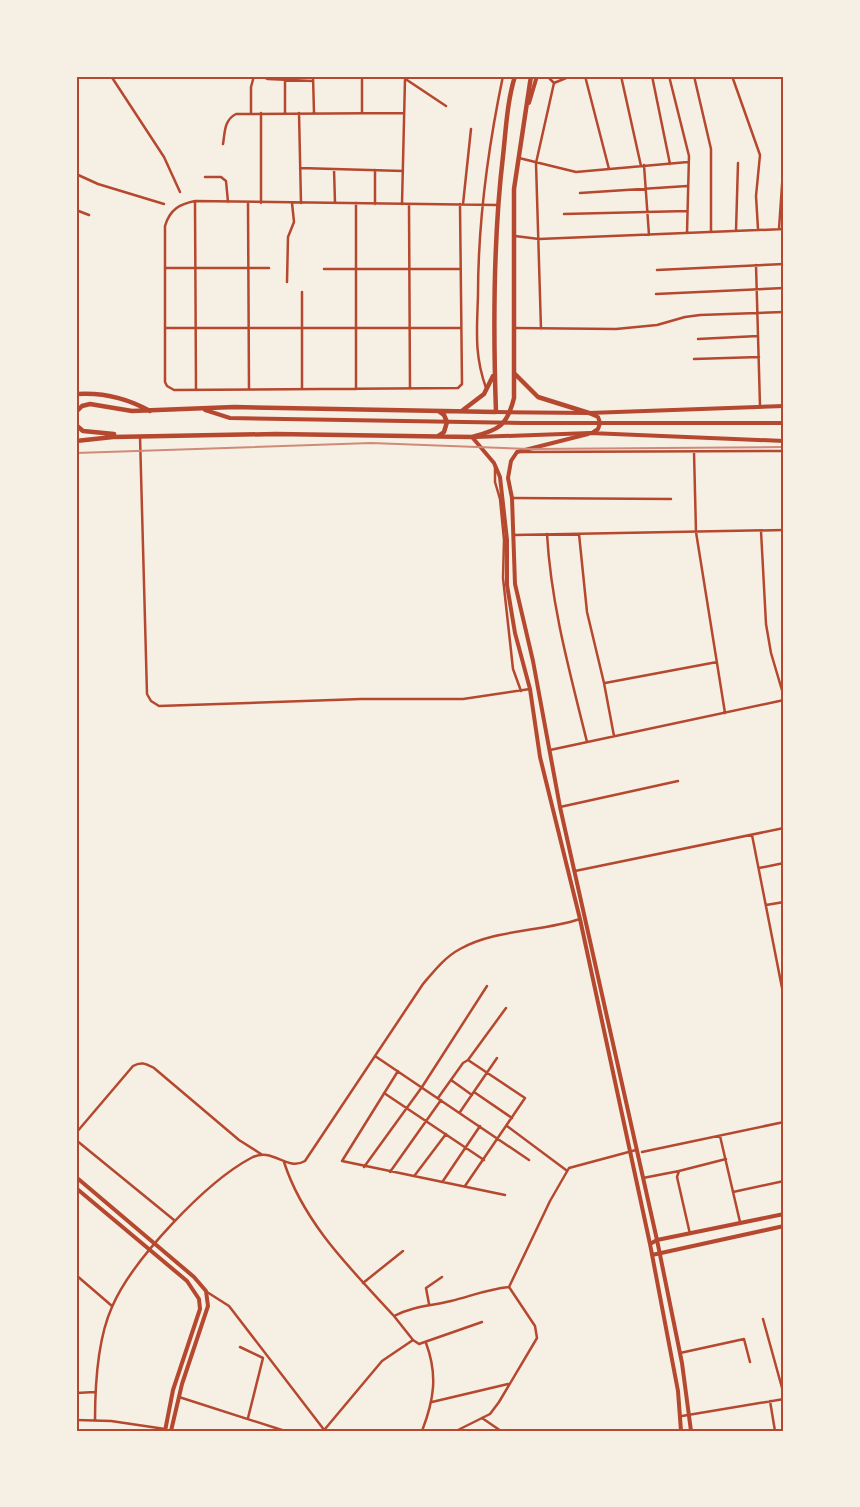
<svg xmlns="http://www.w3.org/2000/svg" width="860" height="1507" font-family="'Roboto Condensed',sans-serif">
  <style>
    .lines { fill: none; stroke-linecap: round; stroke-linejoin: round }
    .minor { stroke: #b5482f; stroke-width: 2.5 }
    .tertiary { stroke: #b5482f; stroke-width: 4 }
    .secondary { stroke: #b5482f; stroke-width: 4 }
    .primary { stroke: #b5482f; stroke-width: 4.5 }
    .rail { stroke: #cf8b77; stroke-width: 2 }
    .neatline { fill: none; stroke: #b5482f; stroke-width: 2 }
  </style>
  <rect width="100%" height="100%" fill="#f6efe4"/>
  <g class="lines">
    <path class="minor" d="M111,76L164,157L180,192
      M261,76L268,79L313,81
      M313,76L314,113
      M401,76L446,106
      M547,76L554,83L571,76
      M585,76L609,169
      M621,76L641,166
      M652,76L670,164
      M669,76L689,156L687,233
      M694,76L711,149V232
      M732,76L760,155L756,196L758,229
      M783,76L784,82
      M285,80V113
      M251,113V87L254,76
      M261,113V203
      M299,113L301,203
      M362,113V76
      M223,144C225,132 224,120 236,114L403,113
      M519,158L576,172L688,162
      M644,165L649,235
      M300,168L403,171
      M334,169L335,203
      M375,170V204
      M76,174L98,184L164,204
      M205,177H221L226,181L228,202
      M580,193L687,186
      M195,201L196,389
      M248,203L249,389
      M402,204L405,79
      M409,204L410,389
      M460,204L462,384L458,388L174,390L167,386L165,382V226C170,209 180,204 195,201L497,205
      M463,204L471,129
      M76,210L89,215
      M564,214L687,211
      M779,229L784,156
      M736,231L738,163
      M515,236L539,239L784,229
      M756,265L760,406
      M165,268H269
      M324,269H460
      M657,270L784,264
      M287,282L288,237L294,222L292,203
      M656,294L784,288
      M166,328H461
      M514,328L616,329L657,325L685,317L700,315L784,312
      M541,329L536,163L554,83
      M698,339L758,336
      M694,359L759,357
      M486,388C474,354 477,330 478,295C478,221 488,148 503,76
      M302,389V292
      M356,389V203
      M140,436L147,694L151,701L159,706L361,699H463L530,689
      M521,452L784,451
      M694,452L696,532L725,713
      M495,466V482L500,499L504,540L503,578L513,669L521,691
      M512,498L671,499
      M761,531L766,624L771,653L784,697
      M547,534C551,605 570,673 587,742
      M579,534L587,612L604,683L614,736
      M514,535L784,530
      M605,683L717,662
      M550,750L784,700
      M560,807L678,781
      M752,835L784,998
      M759,868L784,863
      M575,871L784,828
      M766,905L784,902
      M375,1056L529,1160
      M468,1060L506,1008
      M398,1071L342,1161L505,1195
      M451,1080L472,1095
      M474,1092L512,1118
      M384,1093L484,1160
      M438,1098L463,1063L468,1060L525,1098L465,1186
      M460,1112L497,1058
      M507,1126L566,1170
      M76,1133L133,1066C142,1061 146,1064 154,1068L239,1140L261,1154
      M720,1136L740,1222
      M76,1140L174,1220
      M642,1152L784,1122
      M284,1162C304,1224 352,1270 394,1316C413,1306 431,1306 451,1301C471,1296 488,1289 509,1287
      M364,1167L422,1087L487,986
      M390,1172L441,1100
      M415,1175L446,1134
      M643,1178L679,1171
      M443,1181L480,1126
      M733,1192L784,1181
      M690,1234L677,1177L679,1171L726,1159
      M76,1275L112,1306
      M363,1283L403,1251
      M509,1287L550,1201L569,1168L636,1150
      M207,1292L229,1306L325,1431
      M429,1304L426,1288L442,1277
      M394,1316L413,1340L419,1344L482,1322
      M763,1319L784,1395
      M240,1347L263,1358L248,1418
      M680,1353L744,1339L750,1362
      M76,1393L95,1392
      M179,1397L285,1431
      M770,1401L775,1431
      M432,1402L508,1384
      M682,1416L784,1399
      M482,1418L501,1431
      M76,1420L111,1421L165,1429
      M95,1420C95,1386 98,1338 112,1307C132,1260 206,1182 251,1158C273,1146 286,1172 305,1161L423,984C434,971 445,957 460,949C496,929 541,932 580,919
      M325,1429L382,1361L413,1340
      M422,1431C434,1400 438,1375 426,1343
      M456,1431L490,1414L499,1402L537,1338L535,1326L509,1287"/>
    <path class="tertiary" d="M529,103L537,76
      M588,434L517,452L511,461L508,478L512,498L515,584L533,661L560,807L657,1240L682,1363L691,1431
      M472,437L494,463L500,477L507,540V585L515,633L530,689L540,757L580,919L650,1244L678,1391L681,1431
      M76,1177L194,1277L206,1291L208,1306L182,1384L171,1431
      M76,1188L187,1281L199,1299L200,1309L173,1390L165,1431
      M650,1244L657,1240L784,1214
      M652,1255L784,1226"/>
    <path class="secondary" d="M205,410L230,418L523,423H784
      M496,412L589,413L784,406
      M591,414L598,417L600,423L598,429L592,433
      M476,437L590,433L784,441"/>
    <path class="primary" d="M515,374L538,397L589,413
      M76,394C103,392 127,398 150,411
      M463,410L484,394L493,376
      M76,412L82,406L90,404L132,411L234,407L496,412C493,327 493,240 503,156C506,129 507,102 515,76
      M76,425L83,431L114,434
      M438,436L444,432L447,422L444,415L438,411
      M76,441L113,437L276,434L472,437C499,430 507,426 514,398V189L531,76"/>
    <path class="rail" d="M76,453L371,443L530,449L784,447"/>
  </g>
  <rect width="860" height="1507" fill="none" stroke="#f6efe4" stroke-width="155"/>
  <rect x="78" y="78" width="704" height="1352" class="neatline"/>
</svg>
